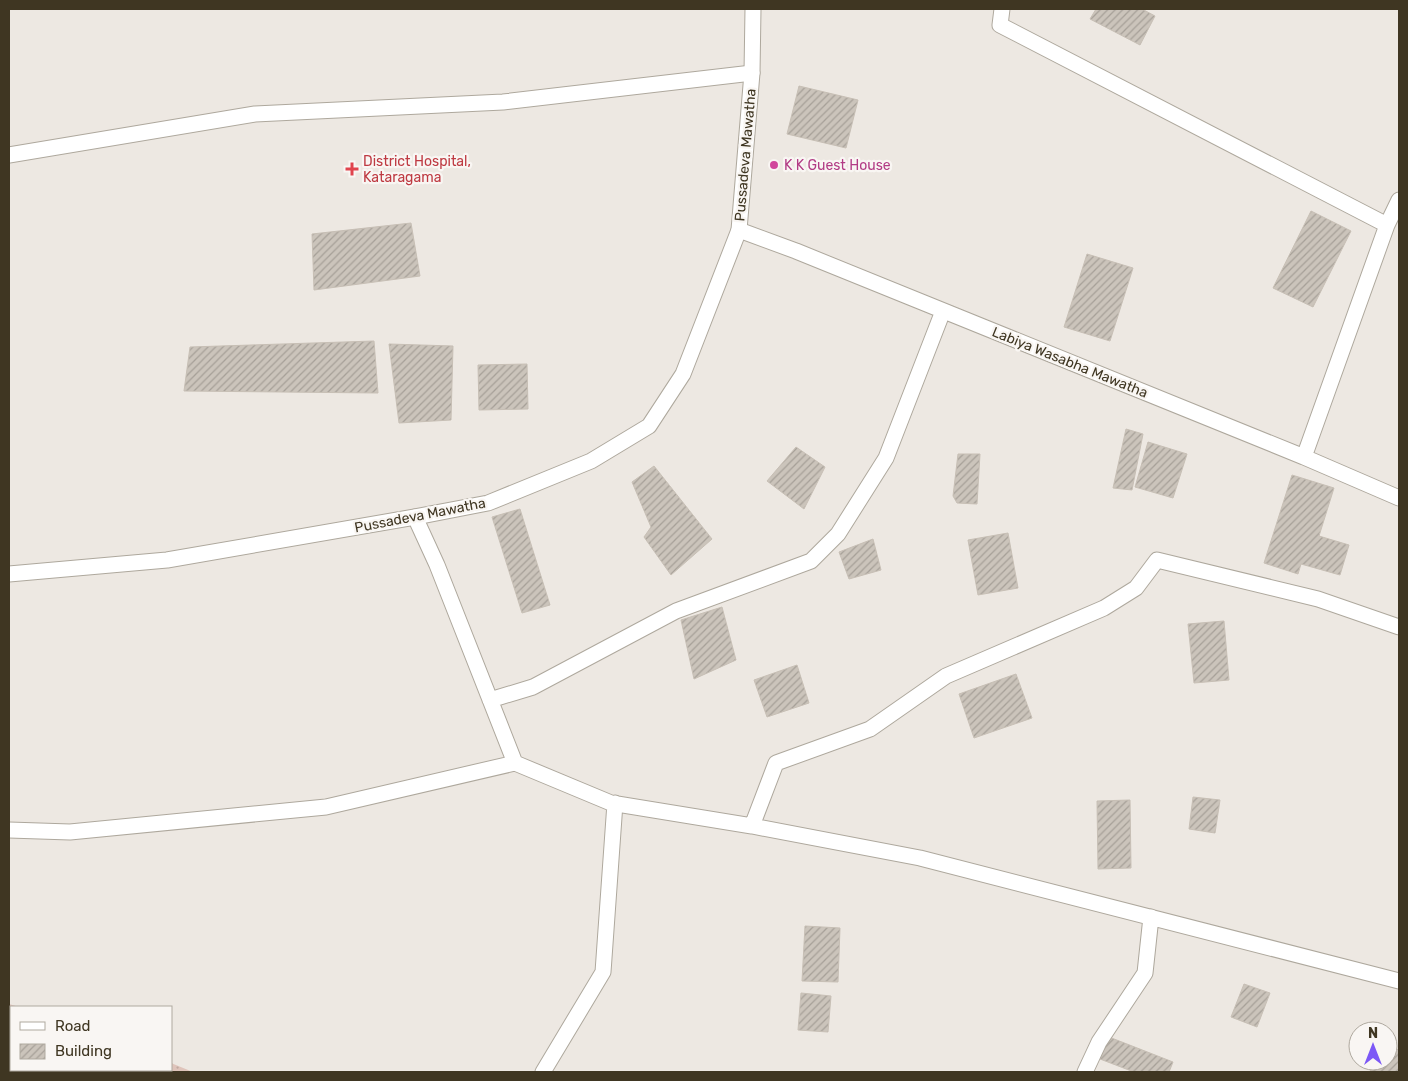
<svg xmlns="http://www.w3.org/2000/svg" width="1408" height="1081" font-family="Rubik,sans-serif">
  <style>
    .grass { fill: url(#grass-dots) }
    .building { fill: url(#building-hatch); stroke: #c7bfb5 }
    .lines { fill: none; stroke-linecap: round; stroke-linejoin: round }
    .minor-casing { stroke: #aea89d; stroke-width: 17 }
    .tertiary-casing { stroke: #aea89d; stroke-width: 17 }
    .minor { stroke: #fff; stroke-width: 15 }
    .tertiary { stroke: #fff; stroke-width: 15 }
    .hotel-dot { fill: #d1479c; stroke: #f9f6f3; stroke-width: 2 }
    .health-dot { fill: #e0444e; stroke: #f9f6f3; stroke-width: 2 }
    .labels { text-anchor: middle; stroke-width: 4.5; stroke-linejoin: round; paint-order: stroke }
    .street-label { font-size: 14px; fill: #3f3622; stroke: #f9f6f3 }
    .health-label { font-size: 14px; fill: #be3a42; stroke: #f9f6f3; text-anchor: start }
    .hotel-label { font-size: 14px; fill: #b23c85; stroke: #f9f6f3; text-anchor: start }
  </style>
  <defs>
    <pattern id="grass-dots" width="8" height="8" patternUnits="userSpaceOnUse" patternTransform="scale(1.25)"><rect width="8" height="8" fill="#dfc4bb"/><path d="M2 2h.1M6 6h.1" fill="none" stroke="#c0a9a0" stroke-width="1.8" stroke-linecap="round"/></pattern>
    <pattern id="building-hatch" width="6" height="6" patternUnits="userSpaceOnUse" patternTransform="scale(1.25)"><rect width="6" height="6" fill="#cbc4bb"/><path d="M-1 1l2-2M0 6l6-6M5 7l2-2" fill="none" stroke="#a6a098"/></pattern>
  </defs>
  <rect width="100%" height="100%" fill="#ede8e2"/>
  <path class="grass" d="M9,1004L19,1007H11V1070H171V1063L193,1072H9Z"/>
  <path class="building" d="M1096,9H1142L1155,16L1140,45L1090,19Z
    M799,86L858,100L846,148L787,134Z
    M1311,211L1351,231L1313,307L1273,288Z
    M411,223L420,276L314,290L312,234Z
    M1087,254L1133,268L1110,341L1064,327Z
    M374,341L378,393L184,391L190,347Z
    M389,344L453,346L451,420L399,423Z
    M527,364L528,409L479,410L478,365Z
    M1126,429L1143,434L1132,490L1113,488Z
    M1148,442L1187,454L1173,498L1135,487Z
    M796,447L825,467L804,509L767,481Z
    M958,454H980L977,504L957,503L953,496Z
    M654,466L712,539L671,575L644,537L651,527L632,482Z
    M1292,475L1334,488L1319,536L1349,545L1340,575L1301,564L1298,574L1264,563Z
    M520,509L550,605L522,613L492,517Z
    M1008,533L1018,588L978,595L968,540Z
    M873,539L881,570L849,579L839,552Z
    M722,607L736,660L694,679L681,620Z
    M1224,621L1229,680L1194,683L1188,624Z
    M797,665L809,703L767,717L754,680Z
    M1016,674L1032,718L974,738L959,694Z
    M1193,797L1220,800L1215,833L1189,829Z
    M1130,800L1131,868L1098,869L1097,801Z
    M805,926L840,928L838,982L802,981Z
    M1244,984L1270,993L1257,1027L1231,1017Z
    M801,993L831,996L828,1032L798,1030Z
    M1109,1037L1173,1062L1169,1072H1134L1100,1059Z
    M1388,1046L1399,1050V1072H1370L1373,1061H1388Z"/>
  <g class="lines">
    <g class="minor-casing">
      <path id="minor" d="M1002,9L1000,25L1387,225
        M9,155L255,114L503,102L752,73
        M739,230L796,251L1304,457L1399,498
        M1304,457L1387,225L1399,200
        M415,517L437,565L515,763
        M490,700L533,687L676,611L811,561L838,534L886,458L943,311
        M752,826L776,763L870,729L946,676L1104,608L1136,588L1157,560L1318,599L1399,627
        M9,830L70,832L326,807L515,763L611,803L752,826L920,858L1399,981
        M543,1072L603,972L615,803
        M1085,1072L1099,1042L1145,973L1151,917"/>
    </g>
    <g class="tertiary-casing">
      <path id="tertiary" d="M9,574L167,560L415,517L488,503L591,461L649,426L683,374L739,230L752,73L753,9"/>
    </g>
    <use href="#minor" class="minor"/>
    <use href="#tertiary" class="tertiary"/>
  </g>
  <circle class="hotel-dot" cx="774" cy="165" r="5"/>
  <path class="health-dot" d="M349.5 161.5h5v5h5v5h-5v5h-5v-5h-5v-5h5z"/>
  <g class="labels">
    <g class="street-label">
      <text transform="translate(745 155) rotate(-85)" y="5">Pussadeva Mawatha</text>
      <text transform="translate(1070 362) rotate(22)" y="5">Labiya Wasabha Mawatha</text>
      <text transform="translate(420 515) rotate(-11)" y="5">Pussadeva Mawatha</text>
    </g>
    <g class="health-label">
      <text x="363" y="166">District Hospital,<tspan x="363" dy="16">Kataragama</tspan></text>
    </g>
    <g class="hotel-label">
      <text x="784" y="170">K K Guest House</text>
    </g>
  </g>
  <rect width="1408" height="1081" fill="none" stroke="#3f3622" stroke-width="20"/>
  <rect x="10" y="1006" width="162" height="65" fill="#f9f6f3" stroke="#afa99f"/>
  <rect x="20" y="1022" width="25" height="8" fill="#ffffff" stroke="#afa99f"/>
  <text x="55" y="1031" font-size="15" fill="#3f3622">Road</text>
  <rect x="20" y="1044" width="25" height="15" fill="url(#building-hatch)" stroke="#afa99f"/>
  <text x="55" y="1056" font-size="15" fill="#3f3622">Building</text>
  <g transform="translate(1373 1046)"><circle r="24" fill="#f9f6f3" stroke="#afa99f"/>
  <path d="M0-4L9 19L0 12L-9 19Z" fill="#7c58f6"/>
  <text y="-8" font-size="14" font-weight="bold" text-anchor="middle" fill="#3f3622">N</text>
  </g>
</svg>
